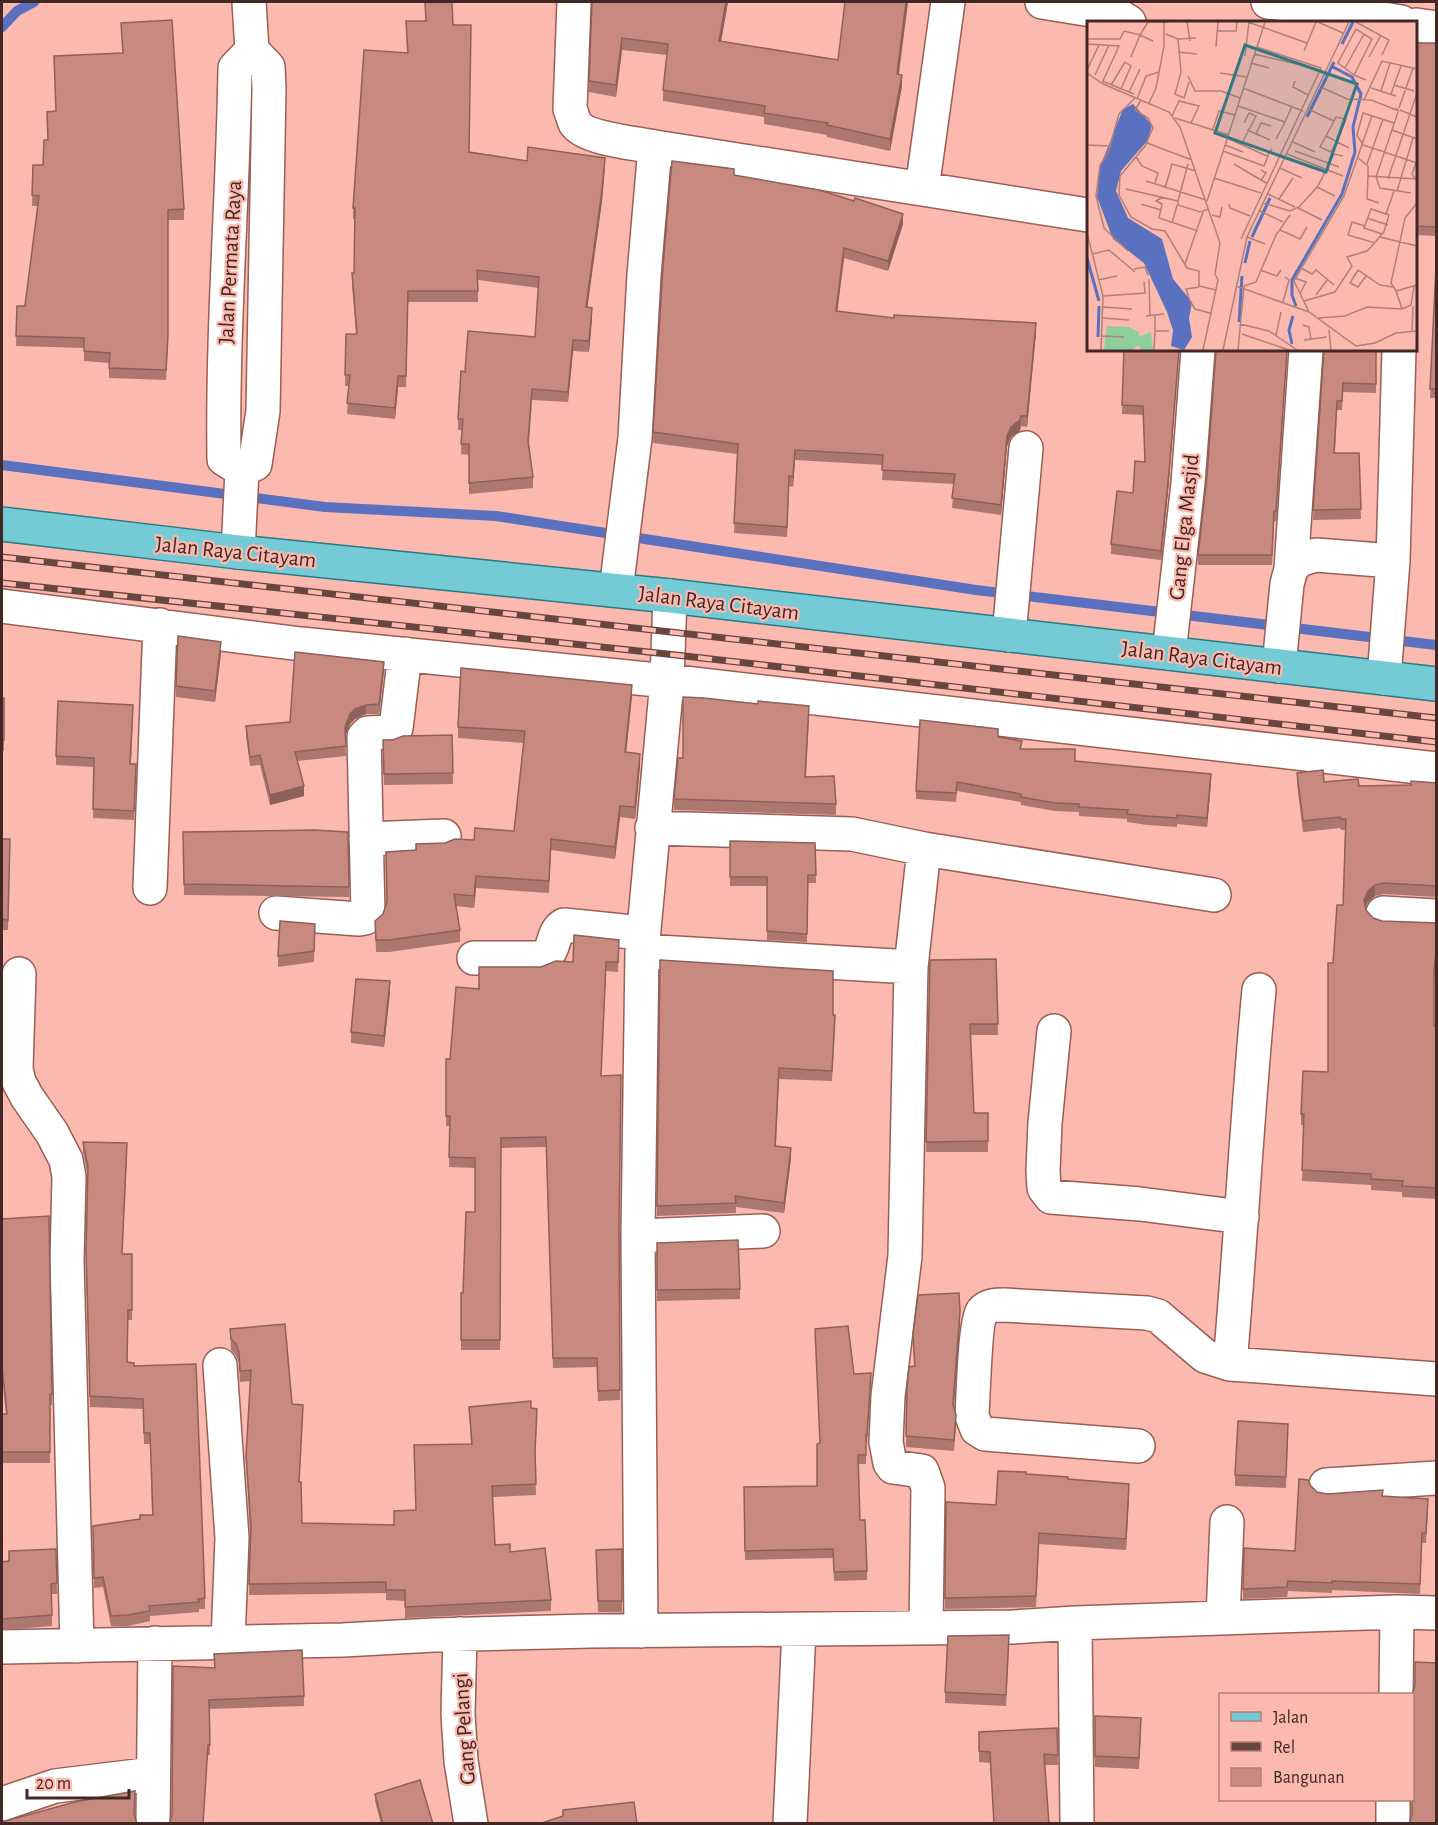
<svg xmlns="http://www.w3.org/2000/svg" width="1438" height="1825" font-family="'Alegreya Sans',sans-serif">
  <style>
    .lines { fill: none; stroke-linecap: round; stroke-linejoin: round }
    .stream { stroke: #5971be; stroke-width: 10 }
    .street-casing { stroke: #995e55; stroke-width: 36 }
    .primary-casing { stroke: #267b85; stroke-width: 36 }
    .street { stroke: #fff; stroke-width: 33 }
    .primary { stroke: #74cad5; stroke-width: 33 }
    .rail-casing { stroke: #684640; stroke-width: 7 }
    .rail { stroke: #fcb9af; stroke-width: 4.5; stroke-dasharray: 14; stroke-linecap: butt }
    .wall { fill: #ac776e }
    .shaded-wall { fill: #8c615a }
    .building { fill: #c88a80; stroke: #8c615a; stroke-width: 1.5 }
    .labels { text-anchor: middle; stroke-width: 4.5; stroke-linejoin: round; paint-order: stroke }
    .street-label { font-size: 22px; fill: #422824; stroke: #fcb9af }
    .inset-river { fill: none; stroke: #5971be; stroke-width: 3 }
    .inset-road { fill: none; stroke: #b27f77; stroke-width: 1.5 }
    .view { fill: #327984; fill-opacity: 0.15; stroke: #327984; stroke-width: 3 }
    .inset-edge { fill: none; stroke: #422824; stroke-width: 3 }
  </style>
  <rect width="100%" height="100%" fill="#fcb9af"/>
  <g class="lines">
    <path class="stream" d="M2,27L17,11L34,2
      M2,465L325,507L496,516L976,590L1436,645"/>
    <g class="street-casing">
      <path id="street" d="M574,2L570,109C572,113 573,119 575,123C585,139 636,143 655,147L1088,215
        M1042,2L1116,14L1129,22
        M1268,2L1313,7L1401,22
        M1416,25L1436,28
        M922,189L948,2
        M242,470L255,464L263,411L269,89L268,67L252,50L249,2
        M242,470L224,459C222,329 233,199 235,68L252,50
        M238,552L242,470
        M1291,569L1306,350
        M616,590L635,438L644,275L655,147
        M2,606L301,644L667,681L1436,769
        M1009,635L1026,448
        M1169,653L1188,483L1198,350
        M1279,666L1287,584L1291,569L1299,560L1316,555L1393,561
        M1384,678L1393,561L1399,350
        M652,828L852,834L924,849L911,967L905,1256L888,1396L886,1442L890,1463L893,1467L922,1471L928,1488L926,1628
        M366,839L444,836
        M924,849L1214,895
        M150,888L160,625
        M276,913L359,919L365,918L368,914L364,737L368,733L391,732L396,728L405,654
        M1383,913L1436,916
        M642,951L911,967
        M474,958H541C557,953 550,933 564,925L642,933
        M19,974L16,1069L19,1082L27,1097L52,1133L66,1160L69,1177L67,1260L77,1646
        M1054,1031L1045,1123L1043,1171L1044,1188L1051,1197L1140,1204L1242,1217
        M638,1236L763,1231
        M1230,1364C1241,1239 1247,1114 1259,990
        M220,1365L232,1538L228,1642
        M1138,1446L985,1434L977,1429L972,1416C973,1399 975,1322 982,1312C987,1305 997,1305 1004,1305L1147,1313L1158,1316L1205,1356L1230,1364L1436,1379
        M1326,1485L1436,1478
        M1223,1618L1227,1522
        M1075,1623L1077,1824
        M641,1631L638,1236L642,951L667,681L670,596
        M460,1634L458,1714L461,1761L471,1824
        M2,1647L343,1640L434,1635L591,1631L1013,1627L1075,1623L1397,1612L1436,1613
        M1396,1694L1397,1612
        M2,1804L55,1786L153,1774
        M153,1824L155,1643
        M790,1824L799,1630
        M1393,1824V1800"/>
    </g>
    <g class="primary-casing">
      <path id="primary" d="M2,524L238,552L670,596L1436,684"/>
    </g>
    <use href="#street" class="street"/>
    <use href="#primary" class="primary"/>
    <g class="rail-casing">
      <path id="rail" d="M2,557L1436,718
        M2,583L667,654L1436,742"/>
    </g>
    <use href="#rail" class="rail"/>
  </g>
  <path class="wall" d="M592,2H728L721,41L838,60L908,2L899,74L902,86L890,151L827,137V135L764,124V117L663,101V90L667,55L622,50L616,97L589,92Z
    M406,21L453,25L469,152L527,161L605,169L602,201L587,307L592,319L589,352L573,351L568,402L532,400L529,444L533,477V488L469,494V455L461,454L462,430H458V419L465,372L535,337L539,288L478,280V302H408L406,387H398L395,419L347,414L349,386H345L346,334H356L352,284V273H354L355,219H353V208L407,53Z
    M121,23L184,209V220H168V346L166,380L109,378V363L84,361V348L16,346L17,306H25L38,206H32L33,165H43L48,140L47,112L55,111L123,53Z
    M1416,43H1437V236L1416,235Z
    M734,175L903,224L888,271L844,258L837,312L1036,333L1027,427L1021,426L1020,431L1011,437L1007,446L1001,515L952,508L954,484L882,480L883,465L795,460L793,487L789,486L787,537L734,533L737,454L653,443V432Z
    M1437,247V398H1430Z
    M1124,350L1169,481L1161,560L1111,554V544L1133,493L1145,462L1143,415L1122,414Z
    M1287,350L1276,521H1274L1272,565H1198V555L1207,476Z
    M1324,350H1376V393L1343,392L1342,410H1337L1335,453H1359L1361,519L1313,520Z
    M221,653L215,702L176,697V686Z
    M384,671L379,714H366L355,719L350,724L345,736L346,756L297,761L304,796L270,805L260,765L250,766L246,736V726L290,722Z
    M632,696L626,752L640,765L635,819L620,817L615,859L551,850L549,893L476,888L474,908L456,906L460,930V942L389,952H376L375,921L383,914L416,850L445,843L474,840L514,831L524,743L458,738V727Z
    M2,698H4V751H2Z
    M133,714L131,764H136L134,820L93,818L94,767L56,765V756Z
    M809,716L806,777L836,804V815L674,810V799L683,758Z
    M452,735L453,784L384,785L383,740Z
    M998,737L1022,749L1075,761L1211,782L1207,827L1177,824V827L1147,825L1127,822V819L1079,816V812L1055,811L1021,805V802L957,791L956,802L916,799V791Z
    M1297,773L1324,782L1359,786L1411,785L1437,783V897L1384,894L1375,896L1368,902L1366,908V910L1373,918L1382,921L1437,923V950L1434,982V1026H1437V1199L1402,1197V1192L1371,1190V1185L1302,1181L1304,1125H1301V1114L1328,1072L1333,963L1343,905L1345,830H1341L1340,828L1303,832L1297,784Z
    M183,832H348L349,897L184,895Z
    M2,839H10L8,930H2Z
    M730,841L815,843L816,883H808L807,942L767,940V886H730Z
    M315,935L314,962L278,967V956Z
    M619,940L618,972L606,971L601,1076L619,1232L620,1400L598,1401L597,1367L553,1368L546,1147L501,1148L500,1350H461V1293H463L475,1212V1168L449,1167L450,1126H446V1059H450L479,989L541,967L573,962Z
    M996,959L998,1035H970L974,1113H988V1152H926L930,960Z
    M660,960L833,1015L835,1026L832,1081L779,1079L776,1146L791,1158L784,1213L736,1207V1213L657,1216Z
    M390,992L384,1047L351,1043V1032Z
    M83,1142L127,1154L122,1254H132V1320H128L127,1362L134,1366L205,1598V1609H199V1612L150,1616V1621L128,1626H111L103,1587L94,1588L93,1526L140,1519L152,1515L150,1444H144L143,1409L90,1407L86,1260L88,1176L83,1152Z
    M2,1219L52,1394V1405H50V1463H2V1414H6L2,1377Z
    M657,1243L740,1289V1299L657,1301Z
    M960,1322L954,1407L956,1426L954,1451L906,1447L907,1387L914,1366L913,1335Z
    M230,1329L292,1404L303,1415L299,1482L302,1523L394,1525L415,1510L471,1444L469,1407L531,1408L537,1420L535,1457L536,1495L493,1497L495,1545L510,1552L551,1600V1611L405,1618V1601L386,1600V1593L249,1595L250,1533L246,1456L250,1381L240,1382L239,1363L236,1355L231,1350Z
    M854,1374L871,1381L867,1444H866V1464H858L860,1520L867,1571V1580L834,1581L833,1558L745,1560L744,1487L817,1486L819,1443Z
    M1288,1435L1286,1488L1235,1486V1475Z
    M1026,1474L1068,1479L1129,1495L1126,1550L1039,1544L1036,1607L945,1609L946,1502L996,1505Z
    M1311,1486L1317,1492L1327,1494L1383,1496L1428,1509L1426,1543H1422L1420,1594L1332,1590V1593L1288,1591L1287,1597L1243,1599V1589L1295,1551Z
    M56,1549L57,1594H52V1626L2,1630V1562L9,1561Z
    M622,1549V1612H598L596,1550Z
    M1009,1646L1006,1706L945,1703V1692Z
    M173,1666L304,1696V1706L210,1709V1755H208L172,1815Z
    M1095,1716L1141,1729L1139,1769L1095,1767Z
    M1057,1728L1058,1765H1045L1049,1824H994L990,1763L979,1762V1732Z
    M375,1794L433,1824H381L375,1801Z"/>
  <path class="shaded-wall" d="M726,2H728L719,53V41Z
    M906,2H908L897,85V74Z
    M622,38V50L616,97V85Z
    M902,75V86L890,151V139Z
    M605,158L602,201L586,318V307Z
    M903,214V224L888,271V261Z
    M844,248V258L836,322V311Z
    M592,308V319L589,352V341Z
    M1036,323V333L1027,427V416Z
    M573,340V351L568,402V392Z
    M1179,350L1169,481L1161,560V551Z
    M1287,350L1276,521V511Z
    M398,376V387L395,419V408Z
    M1021,416L1020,431L1011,437L1007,446L1001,515V505L1007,436L1011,427Z
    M795,450V460L793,487V477Z
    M221,642V653L215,702V691Z
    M384,662V671L379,714V704Z
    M632,685V696L625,764V752Z
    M366,705V714L355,719L350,724L345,737V727L350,714L355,709Z
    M640,754V765L635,819V807Z
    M1211,774V782L1207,827V818Z
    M304,786V796L270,805V795Z
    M620,806V817L615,859V847Z
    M476,876V888L474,908V896Z
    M1375,885V896L1368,902L1364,911V900L1368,891Z
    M390,981V992L384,1047V1036Z
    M791,1148V1158L784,1213V1203Z
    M960,1311V1322L953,1415V1404Z
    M1129,1484V1495L1126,1550V1539Z"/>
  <path class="building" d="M425,2H452L453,25H471L469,152L527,161L528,147L605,158L602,190L586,307L592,308L589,341L573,340L568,392L532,389L528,441L533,477L469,483V444H461L463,419H458L461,371L465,372L468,331L535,337L539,277L477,270L478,291H408L406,376H398L395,408L347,403L350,375H345L346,334H357L352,273H354L355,208H353L364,50L408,53L406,21H426Z
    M592,2H726L719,41L838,60L845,2H906L897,74L902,75L890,139L827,125L828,123L764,113L765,106L663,90L668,44L622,38L616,85L589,81Z
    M172,20L184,209L168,210V335L166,370L109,368L110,353L84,351V338L16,336L17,306H25L39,196L32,195L33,165H43L44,140H48L47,112L56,111L54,56L123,53L121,23Z
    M1416,43H1437V227L1416,226Z
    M672,161L734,169V175L819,190L854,201L855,198L903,214L888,261L844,248L836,311L894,318V315L1036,323L1027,416H1021L1020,420L1011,427L1007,436L1001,505L952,498L955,474L882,470L883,455L795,450L793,477L789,476L787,527L734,523L738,444L653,432L663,266Z
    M1437,247V389H1430Z
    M1124,350H1179L1169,472L1161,551L1111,544L1117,491L1133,493L1135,461L1145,462L1143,406L1122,405Z
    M1216,350H1287L1276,511H1274L1272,555H1198L1207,476Z
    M1324,350H1376V384L1343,383L1342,401H1337L1334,453H1359L1361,509L1313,510Z
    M178,636L221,642L215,691L176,686Z
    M295,652L384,662L379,704L366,705L355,709L350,714L345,727L346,746L295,752L304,786L270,795L260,755L250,757L246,726L290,722Z
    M461,668L632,685L625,752L640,754L635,807L620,806L615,847L551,839L549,881L476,876L474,896L454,894L460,930L389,940H376L375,921L383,914L387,902L386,852L416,850V844L445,843L455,839L474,840L475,828L514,831L525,731L458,727Z
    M683,697L704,698L758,704V701L809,706L805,777L834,776L836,804L674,799L678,758H683Z
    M2,698H4V740H2Z
    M58,701L133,705L130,764H136L134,811L93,809L94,758L56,756Z
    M920,720L998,729V737L1022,741L1020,749H1075V761L1211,774L1207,818L1177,815V818L1147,816L1127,814L1128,810L1079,807V804L1055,803L1021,797V794L957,782L956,793L916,791Z
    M452,735L453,773L384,774L383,740H393L403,736Z
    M1323,770L1324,782L1358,779L1359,786L1411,785V781L1437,783V886L1384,883L1375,885L1368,891L1364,900L1366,910L1373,918L1382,921L1437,923V939L1434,971V1026H1437V1188L1402,1186L1403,1181L1371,1179V1174L1302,1170L1304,1114H1301L1303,1071L1328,1072V963H1333L1337,905H1343L1346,819H1341L1340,817L1303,821L1297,773Z
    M314,830L348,832L349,887L184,884L183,832Z
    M2,839H10L8,920L2,919Z
    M730,841L815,843L816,875H808L807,934L767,931V877H730Z
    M280,921L315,924L314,951L278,956Z
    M574,935L619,940L618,962H606L601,1076L621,1075L619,1226L620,1390L598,1391L597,1358H553L546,1137L501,1138L500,1340H461V1293H463L466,1212H475V1158L449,1157L450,1116H446V1059H450L456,987L479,989V967H541L556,961L573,962Z
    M996,959L998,1024H970L974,1113H988V1141L926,1142L930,960Z
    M660,960L833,971V1015H835L832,1071L779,1068L775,1146L791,1148L784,1203L735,1196L736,1203L657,1206Z
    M356,979L390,981L384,1036L351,1032Z
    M83,1142L127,1143L122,1254H132V1310H128L127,1362L134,1363V1366L196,1364L205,1598L198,1599L199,1602L149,1606L150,1611L128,1615L111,1616L103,1577L94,1578L93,1526L140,1519V1515H153L150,1433H144L143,1399L90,1396L86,1250L88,1167Z
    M49,1216L52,1394H50V1452H2V1414H7L2,1366V1219Z
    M738,1240L740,1289L657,1290V1243Z
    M959,1293L960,1311L953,1404L956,1415L954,1440L906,1436L907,1387L909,1367L915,1366L913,1335L918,1295Z
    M285,1324L292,1404L303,1405L299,1482H301L302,1523L394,1525V1511L416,1510L414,1445L472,1444L469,1407L531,1401V1408L537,1409L535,1451L536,1484L492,1486L495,1545L510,1544V1552L545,1548L551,1600L405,1607V1590H386V1582L249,1584L251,1526L246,1456L251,1370L240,1371L239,1352L236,1344L231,1339L230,1329Z
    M848,1326L854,1374L871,1373L867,1435H866V1455H858L860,1520H865L867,1571L834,1572L833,1549L745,1551L744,1487L817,1486V1444L820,1443L815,1329Z
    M1238,1421L1288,1424L1286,1477L1235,1475Z
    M998,1471L1026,1472V1474L1068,1477V1479L1129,1484L1126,1539L1039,1533L1036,1596L945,1598L946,1502L996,1505Z
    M1299,1479L1308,1480L1311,1486L1317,1492L1327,1494L1383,1490L1382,1496L1428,1499L1426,1533H1422L1420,1584L1332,1581V1583L1288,1581L1287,1587L1243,1589L1244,1548L1295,1551Z
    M56,1549L57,1583L51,1584L52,1615L2,1619V1562L9,1561V1551Z
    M622,1549V1601H598L596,1550Z
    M1009,1635L1006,1695L945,1692L948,1636Z
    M302,1650L304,1696L209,1700L210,1745H208L203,1824H169L172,1815L173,1666L215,1668L214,1654Z
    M1415,1662L1437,1663V1824H1409L1412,1815V1800H1413L1412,1695L1415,1685Z
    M1095,1716L1141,1718L1139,1758L1095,1756Z
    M1057,1728L1058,1755L1044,1754L1049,1824H994L990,1752L979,1751V1732Z
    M420,1780L433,1824H383L375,1794Z
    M135,1791L134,1814L137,1824H2V1822L75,1802Z
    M634,1802L637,1824H539L563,1816V1810Z"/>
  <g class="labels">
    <g class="street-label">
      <text transform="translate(229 262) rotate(-87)" y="8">Jalan Permata Raya</text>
      <text transform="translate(1183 527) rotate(-84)" y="8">Gang Elga Masjid</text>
      <text transform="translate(236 551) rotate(6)" y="8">Jalan Raya Citayam</text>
      <text transform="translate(719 602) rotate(7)" y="8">Jalan Raya Citayam</text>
      <text transform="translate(1202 657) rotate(7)" y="8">Jalan Raya Citayam</text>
      <text transform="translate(463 1729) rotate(-94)" y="8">Gang Pelangi</text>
    </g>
  </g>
  <g transform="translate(1087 21)">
    <rect width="330" height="330" fill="#fcb9af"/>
    <path d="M20,305L42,306L52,311V316L64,311L66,329H54L51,324L45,329H17Z" fill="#8fce9a"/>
    <path d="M46,83L65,104L61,119L34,150L29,170L41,197L75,218L86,258L105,281L102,297L105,316L97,329L84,325L86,309L80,291L57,242L26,218L10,176L13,146L36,88Z" fill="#5971be"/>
    <path class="inset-river" d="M255,23L266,1M220,96L247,41M165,216L183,177M0,237L12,280M158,242L163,220M209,285L205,274V259L255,173L268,131L266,106L274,73L265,56L246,46M152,301L155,255M11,316L12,285M205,323L202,309L206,295"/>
    <path class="inset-road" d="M62,1H82M100,1L103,20M161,1L220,22M231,1L256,12M269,1L302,19L295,34M130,10H149L150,1M79,13L91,18L94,51L88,73L97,77L102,61M0,18H33L37,10L53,14L61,1M91,18L109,17M0,23L32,25L16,60M129,26L131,1M217,30L229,1M91,31L110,33M167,33L210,43M158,35L162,1M44,36L53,14L66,20M282,36L294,14M164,42L182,47M258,47L277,13M0,49L12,24M0,52L16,63L82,91L93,106L133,222L128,253L131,259L116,329M133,52L160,56M8,54L22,24M267,54L251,42L269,8L285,18L267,54L279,59M101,55L108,70H134L153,77M15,60L47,73M208,60L206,66L221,74M24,64L38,41L44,45L34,68M307,64L327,70M156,67L216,90M236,67L260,78L284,79L312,90L309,87M284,67L309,75M294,70L303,42M42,71L53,48M304,73L314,45M50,78L59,55L72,51M54,79L48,89L61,97L66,107L58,125L33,155L32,174L44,196L65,208L78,210L100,247L112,250V265L129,269M277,79L295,40L330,48M62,82L69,67L77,25V1M151,85L198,101L205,85M312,87L326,47M221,88L247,100M313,89L330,96M311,91L289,156L293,167L324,172M85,95L92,80L112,85L104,102M88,97L142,114M307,102L276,92L270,114L276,124L330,142M126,108L132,90L148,94M160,109L183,119M305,109L330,118M169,113L174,102L184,105M239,115L250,121L259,98L249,96L247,100L239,115L233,126L244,131L250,121L262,127M140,117L180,135L185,128M189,118L198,101M206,121L228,131M60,122L105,139M0,124L23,125M138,124L156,131M154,124L169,95L162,92L157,102M136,130L177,145L181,135M208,130L252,146M200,133L256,155M49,136L55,145L71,152L68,162M271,137L281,145V155L330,158M329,142L325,153L330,160M147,143L174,159M280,143L296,98M193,147L215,157M174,149L179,152L174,159L179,162M281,155L280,178L292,182M127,157L174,172M301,158L330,72M59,160L119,179M230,166L248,175M78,167L85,143L109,150M39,168L91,180L101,143M310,170L326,117M181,173L208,186M76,176L69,180L75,183L72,197L111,210M192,178L206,157M91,180V184L113,191L122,188M120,180L178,1M176,182L203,190L212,186L231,165L247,133L256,135M330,182L318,197L304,262L309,270L330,264M54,183L74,189M142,183L143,187L163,195M211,187L235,199M173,190L196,201M299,193L307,170M125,194L133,196L135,186M280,197L301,204M85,202L90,184M278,205L265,201L261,214L288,222M193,209L213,218L220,206M0,212L16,275L14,329M160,216L178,223M293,216L330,225M154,218L234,47L170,26M41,230L17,207L9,175L13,144L21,132L32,93L48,77M5,233L22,229L48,251M98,243L116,191M214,247L225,253L229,249L247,264M47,248L58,246L61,254M173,249L190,255L194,249M279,255L271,266L263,262L271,249L293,264L306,266M208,257L219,261L213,273M62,258L63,295M11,259L30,255M149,265L222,291L269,325L288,322L309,312L330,310M112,266L99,268L103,280L108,288L123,292M309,270L315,288M229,274L240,259M16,275L58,272L57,260M217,280L248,271L265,245L260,236L280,230L285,225L295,213L297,211L302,194L284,188L277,207L295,213M196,281L202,259L198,256M16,286L45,288M222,291L207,260L257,175L285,95M59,295L77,293M68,295V310H82M16,297L42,299M232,297L258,295L280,286L315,288L324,284L327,265M153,303L182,310L210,329M216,304L222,306L224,319M242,309L244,329M325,310L326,285M155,313L202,329M189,314L194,291M15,315L37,316M217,319L240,316M67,329L68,310M136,329L160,216L262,1M151,329L157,265L169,261L189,214L203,194"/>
    <path class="view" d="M158,24L270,63L239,151L128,112Z"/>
    <rect width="330" height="330" class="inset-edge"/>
  </g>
  <rect width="1438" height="1825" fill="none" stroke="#422824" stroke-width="6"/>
  <rect x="1219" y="1693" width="195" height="108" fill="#fcb9af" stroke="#b27f77" stroke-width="1.5"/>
  <rect x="1231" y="1712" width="30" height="9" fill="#74cad5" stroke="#b27f77" stroke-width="1.5"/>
  <text x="1273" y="1723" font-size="18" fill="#422824">Jalan</text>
  <rect x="1231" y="1742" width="30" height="9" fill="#684640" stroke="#b27f77" stroke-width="1.5"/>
  <text x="1273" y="1753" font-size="18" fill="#422824">Rel</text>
  <rect x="1231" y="1768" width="30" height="18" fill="#c88a80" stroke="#b27f77" stroke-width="1.5"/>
  <text x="1273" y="1783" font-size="18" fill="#422824">Bangunan</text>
  <path d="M27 1789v9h102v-9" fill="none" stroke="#422824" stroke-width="3"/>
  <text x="36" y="1789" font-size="18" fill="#422824" stroke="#fcb9af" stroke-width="4.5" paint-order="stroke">20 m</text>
</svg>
